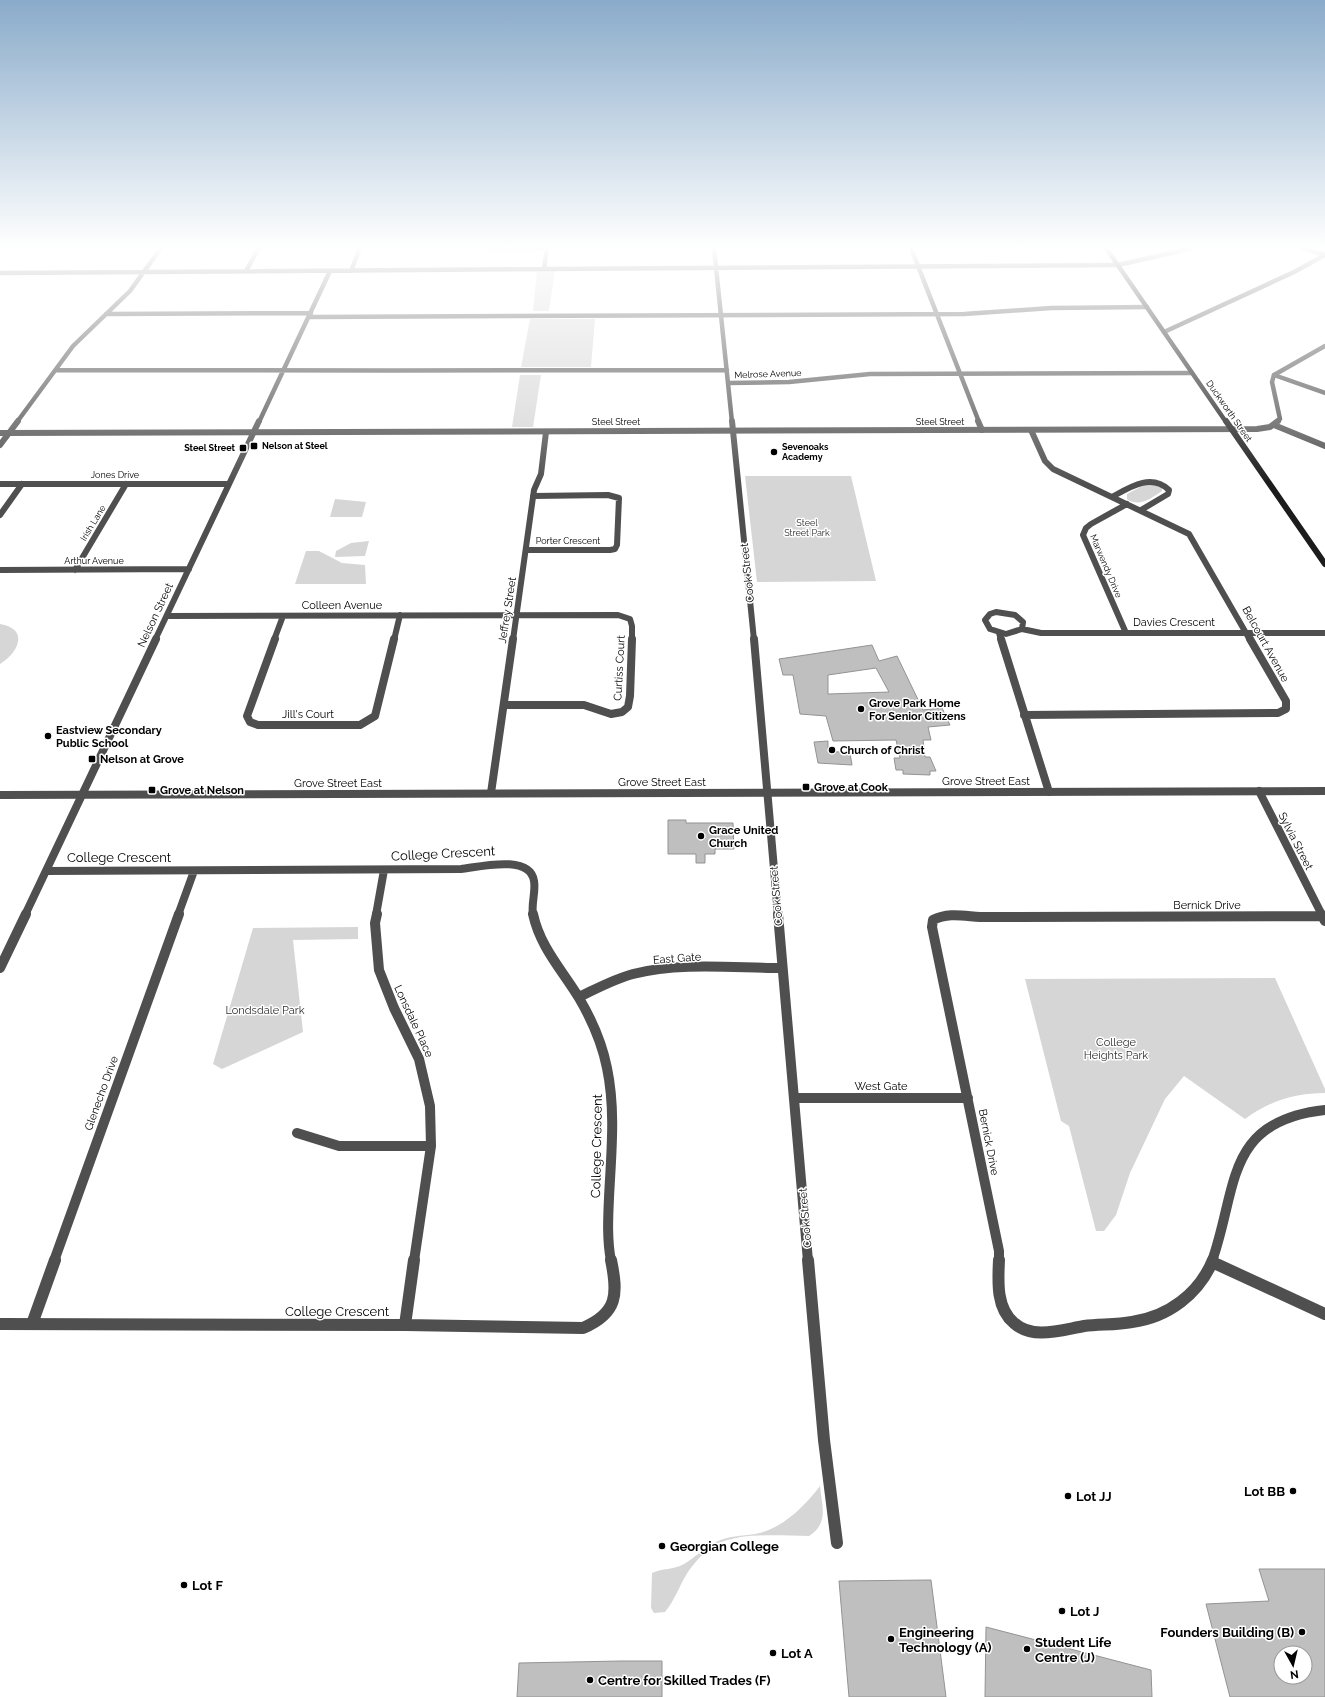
<svg xmlns="http://www.w3.org/2000/svg" width="1325" height="1697" font-family="Raleway,sans-serif">
  <style>
    .green { fill: #d6d6d6 }
    .building { fill: #bfbfbf; stroke: #939393; fill-rule: evenodd }
    .lines { fill: none; stroke-linecap: round; stroke-linejoin: round }
    .minor-far4 { stroke: #4f4f4f; stroke-width: 4.5 }
    .minor-far3 { stroke: #4f4f4f; stroke-width: 6 }
    .minor-far2 { stroke: #4f4f4f; stroke-width: 8 }
    .minor-far1 { stroke: #4f4f4f; stroke-width: 10 }
    .minor { stroke: #4f4f4f; stroke-width: 12 }
    .tertiary-far2 { stroke: #4f4f4f; stroke-width: 4.5 }
    .tertiary-far1 { stroke: #4f4f4f; stroke-width: 6 }
    .tertiary { stroke: #4f4f4f; stroke-width: 8 }
    .secondary-far1 { stroke: #1c1c1c; stroke-width: 4.5 }
    .secondary { stroke: #1c1c1c; stroke-width: 6 }
    .poi-dot { fill: #000; stroke: #fff; stroke-width: 1.5 }
    .labels { text-anchor: middle; stroke-width: 3; stroke-linejoin: round; paint-order: stroke }
    .far-street-label { font-size: 9px; fill: #000; stroke: #fff }
    .far-poi-label { font-size: 9px; font-weight: bold; fill: #000; stroke: #fff; text-anchor: start }
    .far-park-label { font-size: 9px; fill: #2d2d2d; stroke: #fff }
    .street-label { font-size: 11px; fill: #000; stroke: #fff }
    .poi-label { font-size: 11px; font-weight: bold; fill: #000; stroke: #fff; text-anchor: start }
    .park-label { font-size: 11px; fill: #2d2d2d; stroke: #fff }
    .near-street-label { font-size: 13px; fill: #000; stroke: #fff }
    .near-poi-label { font-size: 13px; font-weight: bold; fill: #000; stroke: #fff; text-anchor: start }
  </style>
  <rect width="100%" height="100%" fill="#fff"/>
  <path class="green" d="M537,271H555L549,311H533Z
    M530,319H595L591,367H521Z
    M520,375H541L533,427H512Z
    M745,476H851L876,581L757,582Z
    M1148,483L1162,488V491C1151,498 1140,508 1127,499V494Z
    M335,499L366,502L362,517H330Z
    M369,541L365,556L335,557L336,551L351,543Z
    M306,551H319L342,563L365,565L366,584H295Z
    M0,624C30,629 18,653 0,664Z
    M358,927V939L293,940L303,1032L222,1069L213,1064L253,928Z
    M1275,978L1325,1089V1093C1295,1093 1269,1101 1245,1119L1184,1076L1165,1099L1130,1173L1116,1215L1104,1231H1096L1069,1126L1061,1121L1025,979Z
    M820,1486C822,1507 829,1523 809,1536C781,1536 746,1532 719,1543C708,1547 697,1560 690,1569C680,1583 676,1599 665,1612L654,1613L651,1608L652,1573C663,1568 673,1570 684,1564C695,1558 704,1547 716,1542C728,1536 742,1536 755,1534C782,1529 804,1507 820,1486Z"/>
  <path class="building" d="M872,645L879,661L897,656L923,710L942,708L950,725L928,727L931,740H923L925,757H930L936,771H930V775L903,774V770H896L894,758H900L896,740L833,741L826,716L800,714L793,675H783L779,659ZM876,668L889,692L828,694V675Z
    M828,741V751L850,753L852,765L818,763L814,742Z
    M668,820H686V823H733L734,849H715V854H705V863H696V854H668Z
    M1259,1569H1325V1697H1230L1206,1604L1269,1601ZM1281,1653H1305V1677H1281Z
    M931,1580L946,1697H849L839,1581Z
    M986,1627L1151,1670L1152,1697H985Z
    M621,1661H662V1697H517L519,1663Z"/>
  <g class="lines">
    <path class="minor-far4" d="M488,248H547
      M714,248L732,422
      M911,248L979,422
      M544,269L547,248
      M246,271L259,248
      M351,271L360,248
      M0,273L1118,265
      M106,314L311,313
      M309,317L964,314L1051,308L1147,307
      M1164,332L1294,272L1325,255
      M56,370C280,369 503,372 727,370
      M1274,375L1325,393
      M728,383L789,382L870,374L1192,373
      M17,422L73,346L130,291L161,248
      M259,422L330,271"/>
    <path class="minor-far3" d="M732,421L754,640
      M978,421L982,430
      M1274,425L1325,446
      M1031,430L1045,461L1053,469L1189,534L1250,640
      M0,445L18,421
      M0,484H229
      M1112,497C1130,487 1151,473 1169,490L1168,494L1141,510
      M0,515L22,484
      M527,550H610L615,549L617,545L619,498L608,495L533,496
      M0,570L189,569
      M75,570L126,484
      M996,612L1015,615L1023,622L1022,629L1006,634L990,629L985,620L990,614Z
      M167,616L618,615L630,619L632,626V640
      M1022,629L1041,633H1325
      M999,633L1001,640
      M1126,633L1083,535L1086,528L1091,524L1127,504
      M155,640L259,421
      M274,640L283,616
      M394,640L400,615
      M513,640L534,490L541,474L546,432"/>
    <path class="minor-far2" d="M275,639L247,716L250,722L258,725H360L375,716L394,639
      M754,639L778,915
      M1001,639L1049,792
      M504,705H584L611,714L622,712L628,707L630,696L632,639
      M1024,715L1278,713L1286,709V701L1250,639
      M1259,791L1322,915
      M491,793L513,639
      M46,871L461,869C479,867 530,854 534,881C536,892 531,903 533,915
      M25,915L156,639
      M178,915L194,871
      M376,915L384,870"/>
    <path class="minor-far1" d="M377,914L375,923L379,970L394,1008L419,1059L430,1106L431,1146L414,1261
      M533,914C540,947 562,970 579,998C592,1020 602,1043 607,1068C616,1111 611,1155 609,1198C608,1219 607,1240 611,1261
      M778,914L808,1261
      M1321,914L1325,921
      M0,968L26,914
      M579,997C596,989 614,979 633,974C681,962 733,968 782,968
      M794,1098H968
      M297,1133L339,1146H431
      M54,1261L179,914
      M999,1261V1251L932,927L933,920C948,912 964,916 980,917L1322,916
      M1212,1261C1238,1188 1224,1121 1325,1110"/>
    <path class="minor" d="M808,1260L824,1440L837,1543
      M999,1260C998,1281 996,1308 1014,1323C1033,1340 1061,1330 1084,1326C1100,1324 1116,1325 1132,1322C1168,1317 1199,1294 1213,1260
      M1212,1262L1325,1314
      M0,1324L405,1325L583,1328C618,1313 618,1294 611,1260
      M32,1324L55,1260
      M405,1325L414,1260"/>
    <path class="tertiary-far2" d="M1118,265L1193,248
      M1277,422L1280,419L1272,382L1274,375L1325,346"/>
    <path class="tertiary-far1" d="M0,433L1257,429L1270,427L1278,421"/>
    <path class="tertiary" d="M0,795L1325,791"/>
    <path class="secondary-far1" d="M1106,248L1226,422
      M1302,248L1325,255"/>
    <path class="secondary" d="M1226,421L1325,564"/>
  </g>
  <linearGradient id="sky" x2="0" y2="1"><stop stop-color="#8aabca"/><stop offset="0.51" stop-color="#fff"/><stop offset="1" stop-color="#fff" stop-opacity="0"/></linearGradient>
  <rect width="1325" height="485" fill="url(#sky)"/>
  <g class="poi-dot">
    <rect x="250" y="442" width="8" height="8" rx="2"/>
    <rect x="239" y="444" width="8" height="8" rx="2"/>
    <circle cx="774" cy="452" r="4"/>
    <circle cx="861" cy="709" r="4"/>
    <circle cx="48" cy="736" r="4"/>
    <circle cx="832" cy="750" r="4"/>
    <rect x="88" y="755" width="8" height="8" rx="2"/>
    <rect x="802" y="783" width="8" height="8" rx="2"/>
    <rect x="148" y="786" width="8" height="8" rx="2"/>
    <circle cx="701" cy="836" r="4"/>
    <circle cx="1293" cy="1491" r="4"/>
    <circle cx="1068" cy="1496" r="4"/>
    <circle cx="662" cy="1546" r="4"/>
    <circle cx="184" cy="1585" r="4"/>
    <circle cx="1062" cy="1611" r="4"/>
    <circle cx="1302" cy="1632" r="4"/>
    <circle cx="891" cy="1639" r="4"/>
    <circle cx="1027" cy="1649" r="4"/>
    <circle cx="773" cy="1653" r="4"/>
    <circle cx="590" cy="1680" r="4"/>
  </g>
  <g class="labels">
    <g class="far-street-label">
      <text transform="translate(768 374) rotate(-2)" y="3">Melrose Avenue</text>
      <text transform="translate(1229 411) rotate(55)" y="3">Duckworth Street</text>
      <text x="616" y="425">Steel Street</text>
      <text x="940" y="425">Steel Street</text>
      <text x="115" y="478">Jones Drive</text>
      <text transform="translate(93 523) rotate(-59)" y="3">Irish Lane</text>
      <text x="568" y="544">Porter Crescent</text>
      <text x="94" y="564">Arthur Avenue</text>
      <text transform="translate(1106 566) rotate(67)" y="3">Marwendy Drive</text>
    </g>
    <g class="far-poi-label">
      <text x="262" y="449">Nelson at Steel</text>
      <text x="782" y="450">Sevenoaks<tspan x="782" dy="10">Academy</tspan></text>
      <text x="235" y="451" text-anchor="end">Steel Street</text>
    </g>
    <g class="far-park-label">
      <text x="807" y="526">Steel<tspan x="807" dy="10">Street Park</tspan></text>
    </g>
    <g class="street-label">
      <text transform="translate(747 573) rotate(-96)" y="4">Cook Street</text>
      <text x="342" y="609">Colleen Avenue</text>
      <text transform="translate(507 610) rotate(-81)" y="4">Jeffrey Street</text>
      <text transform="translate(155 615) rotate(-65)" y="4">Nelson Street</text>
      <text x="1174" y="626">Davies Crescent</text>
      <text transform="translate(1266 644) rotate(61)" y="4">Belcourt Avenue</text>
      <text transform="translate(619 668) rotate(-87)" y="4">Curtiss Court</text>
      <text x="308" y="718">Jill's Court</text>
      <text x="986" y="785">Grove Street East</text>
      <text x="662" y="786">Grove Street East</text>
      <text x="338" y="787">Grove Street East</text>
      <text transform="translate(1296 841) rotate(63)" y="4">Sylvia Street</text>
      <text transform="translate(776 896) rotate(-95)" y="4">Cook Street</text>
      <text x="1207" y="909">Bernick Drive</text>
      <text transform="translate(677 958) rotate(-4)" y="4">East Gate</text>
      <text transform="translate(414 1021) rotate(65)" y="4">Lonsdale Place</text>
      <text x="881" y="1090">West Gate</text>
      <text transform="translate(101 1093) rotate(-70)" y="4">Glenecho Drive</text>
      <text transform="translate(989 1142) rotate(79)" y="4">Bernick Drive</text>
      <text transform="translate(805 1218) rotate(-95)" y="4">Cook Street</text>
    </g>
    <g class="poi-label">
      <text x="869" y="707">Grove Park Home<tspan x="869" dy="13">For Senior Citizens</tspan></text>
      <text x="56" y="734">Eastview Secondary<tspan x="56" dy="13">Public School</tspan></text>
      <text x="840" y="754">Church of Christ</text>
      <text x="100" y="763">Nelson at Grove</text>
      <text x="814" y="791">Grove at Cook</text>
      <text x="160" y="794">Grove at Nelson</text>
      <text x="709" y="834">Grace United<tspan x="709" dy="13">Church</tspan></text>
    </g>
    <g class="park-label">
      <text x="265" y="1014">Londsdale Park</text>
      <text x="1116" y="1046">College<tspan x="1116" dy="13">Heights Park</tspan></text>
    </g>
    <g class="near-street-label">
      <text transform="translate(443 853) rotate(-3)" y="5">College Crescent</text>
      <text x="119" y="862">College Crescent</text>
      <text transform="translate(596 1146) rotate(-89)" y="5">College Crescent</text>
      <text x="337" y="1316">College Crescent</text>
    </g>
    <g class="near-poi-label">
      <text x="1285" y="1496" text-anchor="end">Lot BB</text>
      <text x="1076" y="1501">Lot JJ</text>
      <text x="670" y="1551">Georgian College</text>
      <text x="192" y="1590">Lot F</text>
      <text x="1070" y="1616">Lot J</text>
      <text x="899" y="1637">Engineering<tspan x="899" dy="15">Technology (A)</tspan></text>
      <text x="1294" y="1637" text-anchor="end">Founders Building (B)</text>
      <text x="1035" y="1647">Student Life<tspan x="1035" dy="15">Centre (J)</tspan></text>
      <text x="781" y="1658">Lot A</text>
      <text x="598" y="1685">Centre for Skilled Trades (F)</text>
    </g>
  </g>
  <g transform="translate(1293 1665) rotate(172)"><circle r="19" fill="#ffffff" stroke="#999999"/>
  <path d="M0-3L7 15L0 10L-7 15Z" fill="#000000"/>
  <text y="-6" font-size="11" font-weight="bold" text-anchor="middle" fill="#000000">N</text>
  </g>
</svg>
